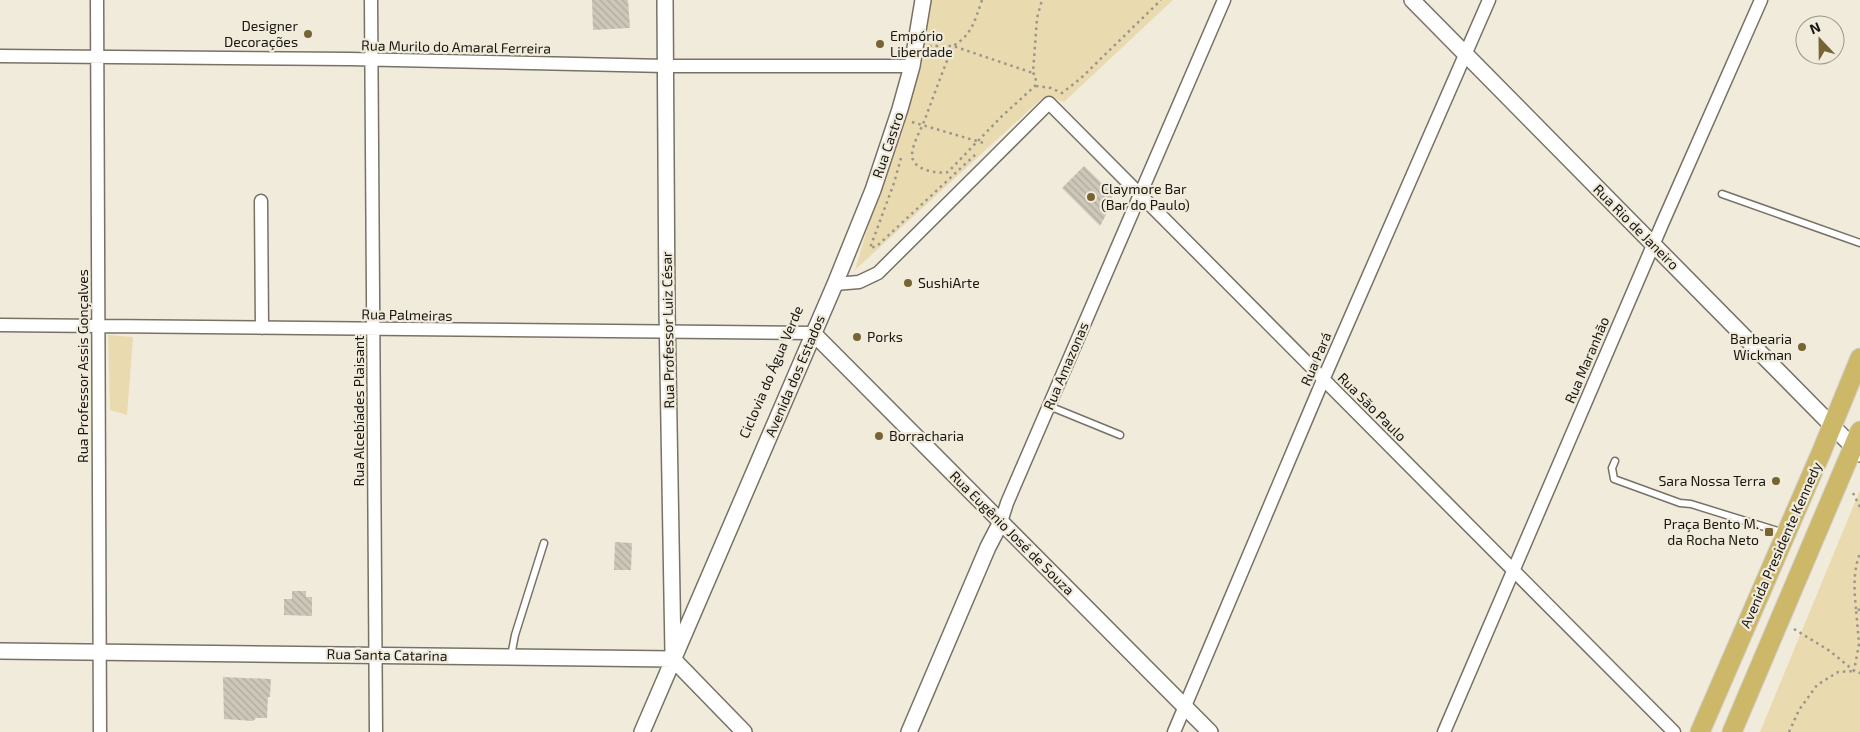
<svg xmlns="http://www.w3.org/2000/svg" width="1860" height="732" font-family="'Exo 2',sans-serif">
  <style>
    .green { fill: #eadaaf }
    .building { fill: url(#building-back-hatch) }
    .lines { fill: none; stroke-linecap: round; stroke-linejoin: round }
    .service-casing { stroke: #777265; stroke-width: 9 }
    .minor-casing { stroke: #777265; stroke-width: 15 }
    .tertiary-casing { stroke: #777265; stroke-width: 18 }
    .primary-casing { stroke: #d1d0cf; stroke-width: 21 }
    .path { stroke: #9b968b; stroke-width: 2.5; stroke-dasharray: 2.5 4; stroke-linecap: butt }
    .service { stroke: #fff; stroke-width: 6 }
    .minor { stroke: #fff; stroke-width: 12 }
    .tertiary { stroke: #fff; stroke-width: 15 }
    .primary { stroke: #cdb86a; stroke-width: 19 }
    .poi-dot { fill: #766432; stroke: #f1ebdc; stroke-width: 2 }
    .labels { text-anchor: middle; stroke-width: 4.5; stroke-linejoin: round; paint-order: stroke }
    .poi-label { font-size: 14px; fill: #181611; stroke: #f1ebdc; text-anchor: start }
    .street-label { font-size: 14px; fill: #181611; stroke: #f1ebdc }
  </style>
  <defs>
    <pattern id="building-back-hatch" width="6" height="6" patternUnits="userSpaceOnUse" patternTransform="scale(1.25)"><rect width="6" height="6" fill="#ccc7b8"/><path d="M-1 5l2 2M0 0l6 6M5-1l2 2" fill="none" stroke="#aeaa9d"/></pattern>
  </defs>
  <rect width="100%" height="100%" fill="#f1ebdc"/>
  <path class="green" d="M929,0H1173L1064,102L1048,96L1039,101L855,270L921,49Z
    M108,335L133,337L127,415L110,410Z
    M1860,490V732H1760Z"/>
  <path class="building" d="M592,0H628L630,28L593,30Z
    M1084,166L1110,191L1113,202L1100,226L1062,188Z
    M615,542L632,543L631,570H614Z
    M292,591H306V597H312V616L284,615V599H292Z
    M223,677L271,679L270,697H268L267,718H256L253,721L224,719Z"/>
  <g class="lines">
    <g class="service-casing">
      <path id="service" d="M1722,194L1860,243
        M1049,406L1120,435
        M1615,461L1612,468L1614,479L1680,503L1691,504L1784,533
        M511,656L515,635L544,543"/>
    </g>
    <g class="minor-casing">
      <path id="minor" d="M97,0L100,732
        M371,0L376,732
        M0,56L349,59L666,66H912
        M261,201L262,328
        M835,284L859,282L878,273L1049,103L1674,732
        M0,325L813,333
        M1001,522L1007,503L1224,0
        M1174,732L1323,380L1489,0
        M1444,732L1663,222L1761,0"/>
    </g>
    <g class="tertiary-casing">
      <path id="tertiary" d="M665,0L667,310L673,653
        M1412,0L1860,454
        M813,333L1210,732
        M0,651L673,659L744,732
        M642,732L835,284L873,190L900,109L912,66L923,0
        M909,732L988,547L1001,522"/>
    </g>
    <g class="primary-casing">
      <path id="primary" d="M1700,732L1821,453L1860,358
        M1732,732L1860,431"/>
    </g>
    <path class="path" d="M982,0C975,20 972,35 953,46C943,70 934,95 925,119C921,130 912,144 912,156C913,170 937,174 948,172L1001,117L1035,86L1036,76L1033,73L1037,18L1042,0
      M929,46H953L1033,73
      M1036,86L1051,88L1062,93L1080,79L1161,0
      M912,122L987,144
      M901,158L894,183L870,248L877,246L976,154
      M1853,493L1860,507
      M1856,609C1854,590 1853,571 1860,553
      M1860,610L1856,609L1859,644L1854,671L1860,673
      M1794,629L1830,651L1853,670
      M1789,732L1799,710L1817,685L1838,672L1854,671"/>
    <use href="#service" class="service"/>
    <use href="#minor" class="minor"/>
    <use href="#tertiary" class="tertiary"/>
    <use href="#primary" class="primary"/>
  </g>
  <g class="poi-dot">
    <circle cx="308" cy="34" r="5"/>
    <circle cx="880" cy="44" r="5"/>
    <circle cx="1091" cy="197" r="5"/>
    <circle cx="908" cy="283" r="5"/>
    <circle cx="857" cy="337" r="5"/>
    <circle cx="1802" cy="347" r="5"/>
    <circle cx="879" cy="436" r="5"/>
    <circle cx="1776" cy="481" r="5"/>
    <rect x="1764" y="527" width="10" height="10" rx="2.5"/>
  </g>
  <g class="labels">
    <g class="poi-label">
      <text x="298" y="31" text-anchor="end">Designer<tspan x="298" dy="16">Decorações</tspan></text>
      <text x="890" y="41">Empório<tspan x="890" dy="16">Liberdade</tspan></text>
      <text x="1101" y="194">Claymore Bar<tspan x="1101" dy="16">(Bar do Paulo)</tspan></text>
      <text x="918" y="288">SushiArte</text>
      <text x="867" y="342">Porks</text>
      <text x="1792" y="344" text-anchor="end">Barbearia<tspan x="1792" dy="16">Wickman</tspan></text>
      <text x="889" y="441">Borracharia</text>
      <text x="1766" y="486" text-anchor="end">Sara Nossa Terra</text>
      <text x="1759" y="529" text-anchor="end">Praça Bento M.<tspan x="1759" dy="16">da Rocha Neto</tspan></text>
    </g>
    <g class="street-label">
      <text transform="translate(456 47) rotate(1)" y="5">Rua Murilo do Amaral Ferreira</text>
      <text transform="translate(888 145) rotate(-71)" y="5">Rua Castro</text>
      <text transform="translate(1636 227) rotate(45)" y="5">Rua Rio de Janeiro</text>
      <text transform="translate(407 315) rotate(1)" y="5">Rua Palmeiras</text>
      <text transform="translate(668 330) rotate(-91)" y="5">Rua Professor Luiz César</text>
      <text transform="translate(1316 359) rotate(-67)" y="5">Rua Pará</text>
      <text transform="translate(1587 360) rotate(-67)" y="5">Rua Maranhão</text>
      <text transform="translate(83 366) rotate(-90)" y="5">Rua Professor Assis Gonçalves</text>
      <text transform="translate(1066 366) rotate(-67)" y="5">Rua Amazonas</text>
      <text transform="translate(771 372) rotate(-67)" y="5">Ciclovia do Água Verde</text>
      <text transform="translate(795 376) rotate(-67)" y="5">Avenida dos Estados</text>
      <text transform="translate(1372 407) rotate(45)" y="5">Rua São Paulo</text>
      <text transform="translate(359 411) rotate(-90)" y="5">Rua Alcebíades Plaisant</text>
      <text transform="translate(1012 533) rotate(45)" y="5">Rua Eugênio José de Souza</text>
      <text transform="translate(1781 545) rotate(-66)" y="5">Avenida Presidente Kennedy</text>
      <text transform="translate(387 655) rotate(1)" y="5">Rua Santa Catarina</text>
    </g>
  </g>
  <g transform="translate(1820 40) rotate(338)"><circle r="24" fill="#f1ebdc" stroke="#9a968b"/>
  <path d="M0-4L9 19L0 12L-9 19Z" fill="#766432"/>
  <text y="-8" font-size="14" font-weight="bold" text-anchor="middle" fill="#181611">N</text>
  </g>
</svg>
